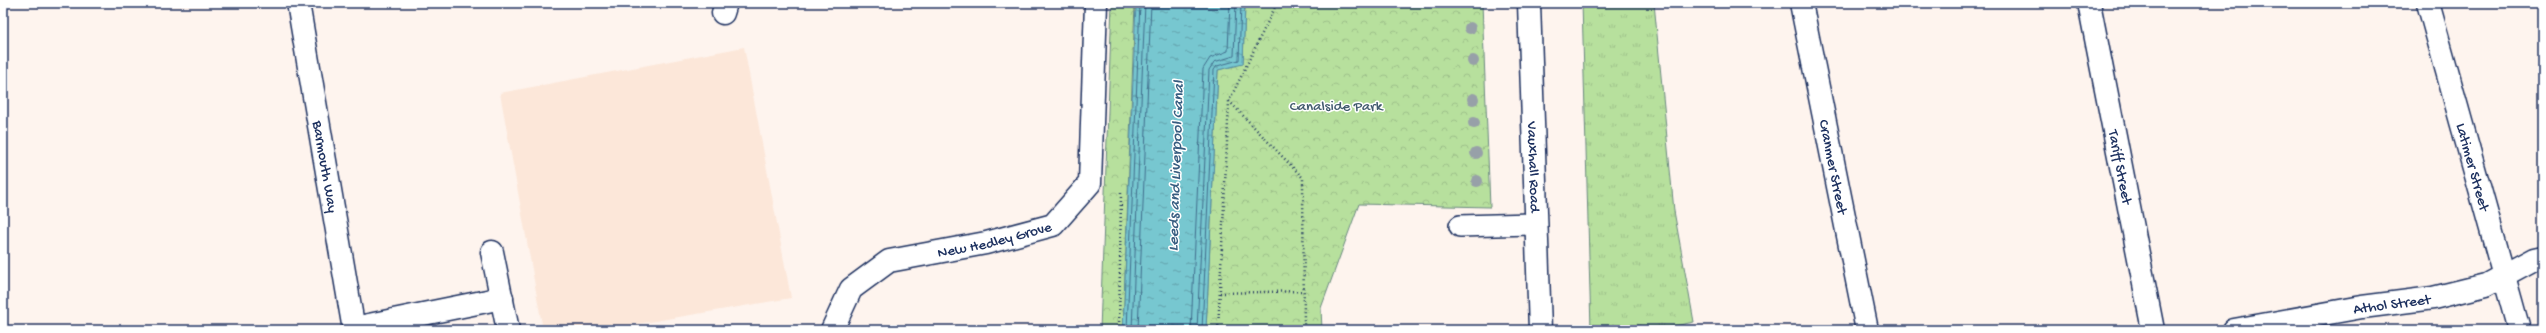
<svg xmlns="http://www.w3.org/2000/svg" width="2546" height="333" font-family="'Gochi Hand',sans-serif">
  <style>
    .built { fill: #fce7d9 }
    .grass { fill: url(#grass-tufts); stroke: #69887e }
    .forest { fill: url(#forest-crowns); stroke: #69887e }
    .water { fill: url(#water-ripples); stroke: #528aa2 }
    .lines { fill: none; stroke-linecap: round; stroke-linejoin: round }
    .shore { stroke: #406c8c; stroke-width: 1 }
    .service-casing { stroke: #1b2f5e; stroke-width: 24 }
    .minor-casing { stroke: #1b2f5e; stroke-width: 25 }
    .primary-casing { stroke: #1b2f5e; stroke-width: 25 }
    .path { stroke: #1b2f5e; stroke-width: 2.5; stroke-dasharray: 1 3; stroke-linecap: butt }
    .service { stroke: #fff; stroke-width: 21 }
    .minor { stroke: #fff; stroke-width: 22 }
    .primary { stroke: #fff; stroke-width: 22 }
    .tree { fill: #97a0a8 }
    .labels { text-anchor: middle; stroke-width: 3; stroke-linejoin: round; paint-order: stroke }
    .park-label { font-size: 15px; fill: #425b6e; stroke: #fff }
    .street-label { font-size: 15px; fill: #1b2f5e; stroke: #fff }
    .water-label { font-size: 16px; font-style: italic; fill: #375d80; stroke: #fff }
  </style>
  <defs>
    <pattern id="grass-tufts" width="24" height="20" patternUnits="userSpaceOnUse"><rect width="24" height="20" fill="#b7e09d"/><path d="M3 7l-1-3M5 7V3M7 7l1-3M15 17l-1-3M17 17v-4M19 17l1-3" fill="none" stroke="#9dc08a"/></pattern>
    <pattern id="forest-crowns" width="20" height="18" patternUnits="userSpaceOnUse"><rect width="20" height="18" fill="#b7e09d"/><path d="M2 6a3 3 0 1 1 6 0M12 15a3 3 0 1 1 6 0" fill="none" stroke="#9dc08a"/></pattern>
    <pattern id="water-ripples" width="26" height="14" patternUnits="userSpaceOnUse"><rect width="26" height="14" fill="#77c7d0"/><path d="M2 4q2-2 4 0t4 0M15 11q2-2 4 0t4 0" fill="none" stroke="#61a2ac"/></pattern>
  </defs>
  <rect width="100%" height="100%" fill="#fef4ee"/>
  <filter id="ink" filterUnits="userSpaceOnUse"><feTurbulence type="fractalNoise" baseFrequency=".025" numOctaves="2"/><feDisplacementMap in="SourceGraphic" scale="8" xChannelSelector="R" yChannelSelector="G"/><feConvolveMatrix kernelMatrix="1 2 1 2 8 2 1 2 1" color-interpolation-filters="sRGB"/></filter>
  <g filter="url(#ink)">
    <path class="built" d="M744,47L791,298L602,330H543L500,93Z"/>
    <path class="grass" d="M1582,3H1654L1674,211L1694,322L1665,328V330H1591Z"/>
    <path class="forest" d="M1112,3H1135L1123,330H1100Z
      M1245,3H1482L1490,207L1359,204L1321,308L1322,330H1206L1218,70L1243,63Z"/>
    <path class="water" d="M1136,3H1245L1243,64L1218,70L1206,330H1123Z"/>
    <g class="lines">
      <path class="shore" d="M1127,330L1140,3
        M1132,330L1145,3
        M1138,330L1151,3
        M1191,330L1203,69L1210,58L1228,51L1230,3
        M1197,330L1209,70L1214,62L1234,56L1236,3
        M1202,330L1214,70L1217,66L1239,60L1241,3"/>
      <g class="service-casing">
        <path id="service" d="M1460,226L1535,224"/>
      </g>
      <g class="minor-casing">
        <g id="minor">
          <path id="s1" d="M298,3L354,330"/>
          <path id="s2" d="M1801,3L1867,330"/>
          <path id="s3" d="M2089,3L2153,330"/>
          <path id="s4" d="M2428,3L2519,330"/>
          <path d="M723,13L726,3"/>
          <path d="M492,252L508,330"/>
          <path d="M354,328L502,298"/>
          <path id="s5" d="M832,330L851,289L889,261L986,243L1053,225L1090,183L1096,3"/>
          <path id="s6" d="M2234,330L2362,307L2433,298L2486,285L2534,259L2543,257"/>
        </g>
      </g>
      <g class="primary-casing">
        <g id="primary">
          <path id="s7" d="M1529,3L1540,330"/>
        </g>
      </g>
      <path class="path" d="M1229,101L1303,178L1304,330
        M1220,293L1303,291
        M1119,330L1121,193
        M1218,330L1229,101L1277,3"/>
      <use href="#service" class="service"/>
      <use href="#minor" class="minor"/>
      <use href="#primary" class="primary"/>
    </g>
    <g class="tree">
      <circle cx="1470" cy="28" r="6"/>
      <circle cx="1473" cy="61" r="6"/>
      <circle cx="1473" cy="99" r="6"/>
      <circle cx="1474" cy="123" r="6"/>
      <circle cx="1476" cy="153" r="6"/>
      <circle cx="1477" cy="181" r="6"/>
    </g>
  </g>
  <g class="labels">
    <g class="park-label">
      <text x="1336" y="110">Canalside Park</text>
    </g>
    <g class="street-label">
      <text dy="5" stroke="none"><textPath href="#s1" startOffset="166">Barmouth Way</textPath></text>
      <text dy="5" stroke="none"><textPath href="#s2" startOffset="167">Cranmer Street</textPath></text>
      <text dy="5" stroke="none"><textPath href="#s3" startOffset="167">Tariff Street</textPath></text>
      <text dy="5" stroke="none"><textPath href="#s7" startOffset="164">Vauxhall Road</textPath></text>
      <text dy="5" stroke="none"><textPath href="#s4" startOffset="170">Latimer Street</textPath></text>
      <text dy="5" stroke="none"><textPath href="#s5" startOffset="200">New Hedley Grove</textPath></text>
      <text dy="5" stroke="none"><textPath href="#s6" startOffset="160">Athol Street</textPath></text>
    </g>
    <g class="water-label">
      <text transform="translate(1174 166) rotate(-88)" y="6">Leeds and Liverpool Canal</text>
    </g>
  </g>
  <rect width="2546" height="333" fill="none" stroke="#fff" stroke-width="16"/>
  <rect x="8" y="8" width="2530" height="317" fill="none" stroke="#1b2f5e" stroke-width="1.5" filter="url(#ink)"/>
</svg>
